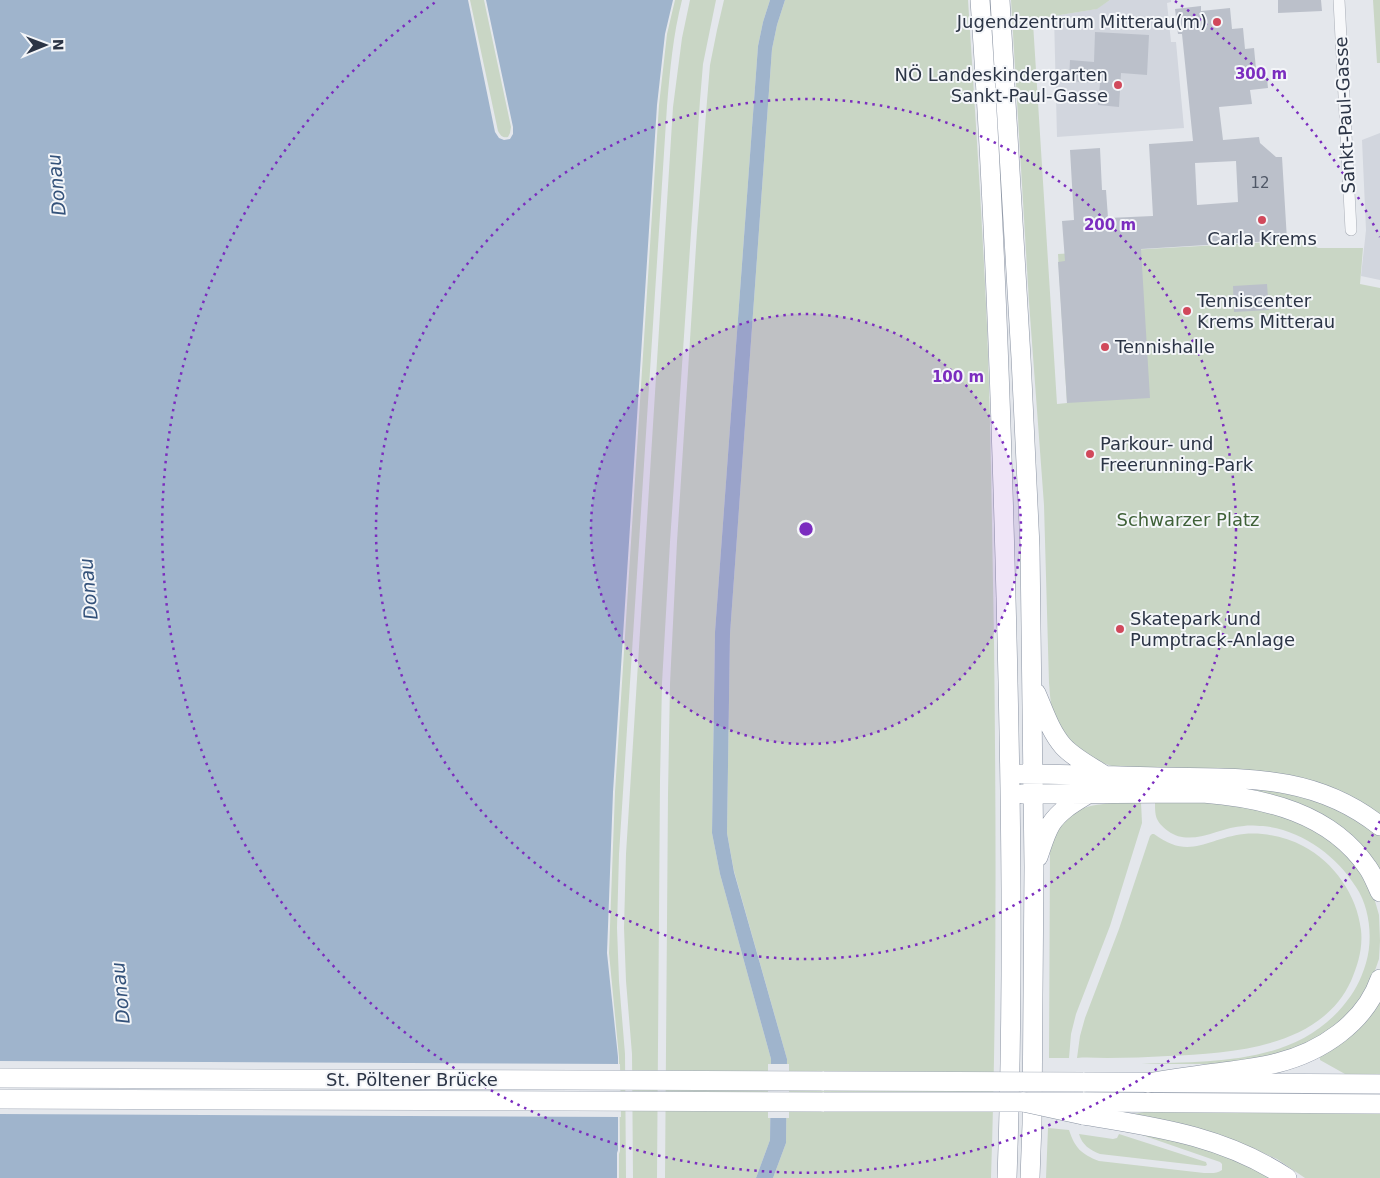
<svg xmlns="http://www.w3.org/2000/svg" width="1380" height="1178" font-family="'DejaVu Sans',sans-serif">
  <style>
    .built { fill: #d2d6de }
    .green { fill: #c9d6c5 }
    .water { fill: #9fb4cc }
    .pier { fill: #e4e7ec }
    .building { fill: #bbc0ca; fill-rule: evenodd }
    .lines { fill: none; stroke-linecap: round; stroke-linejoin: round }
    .minor-casing { stroke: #a9aeb7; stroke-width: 12 }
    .primary-casing { stroke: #a3abb8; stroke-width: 20 }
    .trunk-casing { stroke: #8b94a3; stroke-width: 20 }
    .minor { stroke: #f7f8fa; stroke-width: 11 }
    .primary { stroke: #fff; stroke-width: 19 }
    .trunk { stroke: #fff; stroke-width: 19 }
    .primary-bridge-casing { stroke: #a3abb8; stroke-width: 20; stroke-linecap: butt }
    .trunk-bridge-casing { stroke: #8b94a3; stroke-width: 20; stroke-linecap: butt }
    .primary-bridge { stroke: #fff; stroke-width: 19 }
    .trunk-bridge { stroke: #fff; stroke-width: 19 }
    .ring { fill: none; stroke: #7b2cbf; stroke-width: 2.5; stroke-dasharray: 2.5 5 }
    .poi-dot { fill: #d1495b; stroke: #f4f6f9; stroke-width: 2 }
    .labels { text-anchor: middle; stroke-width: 4; stroke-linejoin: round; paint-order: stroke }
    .number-label { font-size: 15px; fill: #4f5766 }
    .poi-label { font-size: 18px; fill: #2b3445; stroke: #f4f6f9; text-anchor: start }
    .street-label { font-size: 18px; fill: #2b3445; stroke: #f4f6f9 }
    .park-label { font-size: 18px; fill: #3f6138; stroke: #f4f6f9 }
    .water-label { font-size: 19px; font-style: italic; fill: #34527a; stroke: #f4f6f9 }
    .centre { fill: #7b2cbf; stroke: #f4f6f9; stroke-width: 2.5 }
    .ring-label { font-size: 15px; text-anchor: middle; font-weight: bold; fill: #7b2cbf; stroke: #f4f6f9; stroke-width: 4; stroke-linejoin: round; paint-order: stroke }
  </style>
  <rect width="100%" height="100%" fill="#e4e7ec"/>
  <path class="built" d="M1110,0H1171V2L1167,3L1171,42H1176L1184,128L1057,137L1054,16L1096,9Z
    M1380,133V280L1361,276L1366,230L1362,140Z"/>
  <path class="green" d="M470,0H484L511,127L510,133L508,137C502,138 501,136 498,131Z
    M675,0H682C673,35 670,70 667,106L619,854L617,928L619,981L625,1054L626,1178H619V1154L620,1151L619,1057L609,953L615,792L659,105L667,34Z
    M690,0H716L703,64L700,100L670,542L662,683L660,781L657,1178H633L632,1054L626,981L624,928L626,854L673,107L682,38Z
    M724,0H770L763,22L758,46L715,632L712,833L720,874L771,1059L770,1140L756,1178H665L668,794L670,684L677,542L697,231L707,101L710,65L717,30Z
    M785,0H968C975,108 982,217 987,325C991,430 992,534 994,639C996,819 997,998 991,1178H773L786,1143L787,1059L734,871L727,833L730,634L772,49L777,25Z
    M1011,0H1110L1097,9L1054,16L1033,23L1057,404L1067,403L1058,254L1306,240L1318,248H1363L1360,284L1380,288V817L1357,801L1119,768C1094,762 1075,750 1062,728C1059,724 1056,719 1054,714C1050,704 1050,693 1049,683L1044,505L1029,302Z
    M1373,0H1380V63H1377Z
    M1049,783L1243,785L1326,802L1380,834V875L1308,809L1051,785Z
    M1155,801L1230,803L1303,822L1349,854L1373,894L1379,915L1380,941L1379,959L1372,979L1350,1014L1318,1040L1277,1056L1221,1064H1142C1212,1061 1294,1065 1343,1006C1354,993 1361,980 1366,963C1373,939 1370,908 1356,887C1336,855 1301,830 1263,826C1257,826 1250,825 1244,826C1219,827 1191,848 1168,831C1155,821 1155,816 1155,801Z
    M1123,802H1141L1142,823L1110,926L1076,1014L1071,1034L1069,1058H1049L1050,853C1051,844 1054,830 1060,823C1075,805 1101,804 1123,802Z
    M1152,834H1154C1190,861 1207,838 1244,834C1263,832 1286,837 1303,846C1334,862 1357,895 1361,930C1363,948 1358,965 1351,981C1320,1048 1232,1053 1168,1056C1148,1057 1128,1058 1107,1058C1097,1058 1087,1057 1077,1058L1080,1036L1085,1018L1119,929L1150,836Z
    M1380,998V1074H1345L1320,1060V1056L1346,1040L1361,1025Z
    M1144,1112H1380V1178H1305L1277,1159L1243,1144L1133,1114Z
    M1048,1128L1069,1130C1075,1148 1081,1154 1099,1161L1204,1173C1211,1173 1217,1174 1222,1170V1164L1220,1162L1139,1134L1173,1137L1237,1160L1271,1178H1046Z
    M1079,1134L1113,1139L1117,1138L1119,1134L1206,1162L1207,1165L1205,1166L1100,1154C1090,1150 1082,1145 1079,1134Z"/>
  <path class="water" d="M0,0H468L495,132L499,138L504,140L510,139L513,134V127L486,0H673L665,34L657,105L613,792L607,953L618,1057V1150L617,1153V1178H0Z
    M770,0H785L777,25L772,49L730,634L727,833L734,872L787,1059L786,1143L773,1178H756L770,1140L771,1059L720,874L712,833L715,632L758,46L763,22Z"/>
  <path class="pier" d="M0,1061L620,1064L621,1117L0,1114Z
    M768,1064H789V1118H768Z"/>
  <path class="building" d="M1278,0H1321L1322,11L1278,13Z
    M1201,6V11L1230,8L1232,29L1243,28L1245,49L1254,48L1256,69L1266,68L1268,88L1250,90L1252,104L1219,107L1223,140L1259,137L1260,143L1276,157H1282L1287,240L1141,249L1150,398L1067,403L1058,262L1065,261L1062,221L1074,220L1070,150L1100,148L1102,190H1106L1108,218L1153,216L1149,144L1193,141L1182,34H1178L1175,9ZM1236,161L1238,202L1197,205L1195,163Z
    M1095,32L1149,35L1147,75L1121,73L1119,107L1098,105L1100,83L1069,81L1070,60L1094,62Z
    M1267,284L1269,310L1234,312L1233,286Z"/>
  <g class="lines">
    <g class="minor-casing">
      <path id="minor" d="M1339,0L1351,230"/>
    </g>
    <g class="primary-casing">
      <path id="primary" d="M0,1078L824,1081
        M1083,1082L1380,1084
        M0,1099L824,1102
        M1083,1102L1380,1104"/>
    </g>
    <g class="trunk-casing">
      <path id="trunk" d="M980,0C994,199 1001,398 1006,598C1011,791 1014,985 1007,1178
        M1000,0L1021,358L1030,547L1034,867L1032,1124L1030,1178
        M1036,693C1044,711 1050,731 1063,746C1074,758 1090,766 1104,775
        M1021,774C1067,774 1113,776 1158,777C1239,779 1312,772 1380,826
        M1022,794L1203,793C1265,798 1331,813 1368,868C1373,875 1376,884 1380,892
        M1038,857C1042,846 1045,834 1051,824C1060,810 1075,802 1088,794
        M1148,1083C1171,1079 1193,1076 1216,1073C1237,1070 1257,1068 1277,1063C1321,1052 1365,1023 1380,979
        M1083,1115C1156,1127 1224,1136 1287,1178"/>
    </g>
    <use href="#minor" class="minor"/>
    <use href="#primary" class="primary"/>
    <use href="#trunk" class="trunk"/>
    <g class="primary-bridge-casing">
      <path id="primary-bridge" d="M824,1081L1083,1082
        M824,1102H1083"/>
    </g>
    <g class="trunk-bridge-casing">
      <path id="trunk-bridge" d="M1023,1102L1083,1115"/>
    </g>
    <use href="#primary-bridge" class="primary-bridge"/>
    <use href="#trunk-bridge" class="trunk-bridge"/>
  </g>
  <circle cx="806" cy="529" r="215" fill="#7b2cbf" fill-opacity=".12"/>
  <g class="ring">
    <circle cx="806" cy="529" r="215"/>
    <circle cx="806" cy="529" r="430"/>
    <path d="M1380 821A644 644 0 1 1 437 1M1175 1A644 644 0 0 1 1380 237"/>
  </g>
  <g class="poi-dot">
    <circle cx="1217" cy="22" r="5"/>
    <circle cx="1118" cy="85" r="5"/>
    <circle cx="1262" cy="220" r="5"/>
    <circle cx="1187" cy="311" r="5"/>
    <circle cx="1105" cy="347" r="5"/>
    <circle cx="1090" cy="454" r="5"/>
    <circle cx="1120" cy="629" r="5"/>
  </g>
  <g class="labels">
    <g class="number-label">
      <text x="1260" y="188">12</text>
    </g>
    <g class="poi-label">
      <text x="1207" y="28" text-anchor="end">Jugendzentrum Mitterau(m)</text>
      <text x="1108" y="81" text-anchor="end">NÖ Landeskindergarten<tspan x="1108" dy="21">Sankt-Paul-Gasse</tspan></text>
      <text x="1262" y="245" text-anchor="middle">Carla Krems</text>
      <text x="1197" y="307">Tenniscenter<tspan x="1197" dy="21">Krems Mitterau</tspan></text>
      <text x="1115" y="353">Tennishalle</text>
      <text x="1100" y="450">Parkour- und<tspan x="1100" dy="21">Freerunning-Park</tspan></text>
      <text x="1130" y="625">Skatepark und<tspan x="1130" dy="21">Pumptrack-Anlage</tspan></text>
    </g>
    <g class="street-label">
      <text transform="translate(1345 115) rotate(-93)" y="6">Sankt-Paul-Gasse</text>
      <text x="412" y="1086">St. Pöltener Brücke</text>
    </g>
    <g class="park-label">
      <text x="1188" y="526">Schwarzer Platz</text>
    </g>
    <g class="water-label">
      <text transform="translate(56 185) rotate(-95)" y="7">Donau</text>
      <text transform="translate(88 589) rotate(-95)" y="7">Donau</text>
      <text transform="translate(120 993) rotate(-95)" y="7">Donau</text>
    </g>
  </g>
  <circle cx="806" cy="529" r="8" class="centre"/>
  <g class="ring-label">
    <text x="1261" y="79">300 m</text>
    <text x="1110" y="230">200 m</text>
    <text x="958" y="382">100 m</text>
  </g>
  <g transform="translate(45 45) rotate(89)" stroke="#f4f6f9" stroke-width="4" paint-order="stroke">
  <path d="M0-4L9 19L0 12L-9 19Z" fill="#2b3445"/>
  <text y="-8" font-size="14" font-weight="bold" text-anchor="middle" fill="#2b3445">N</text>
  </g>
</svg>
